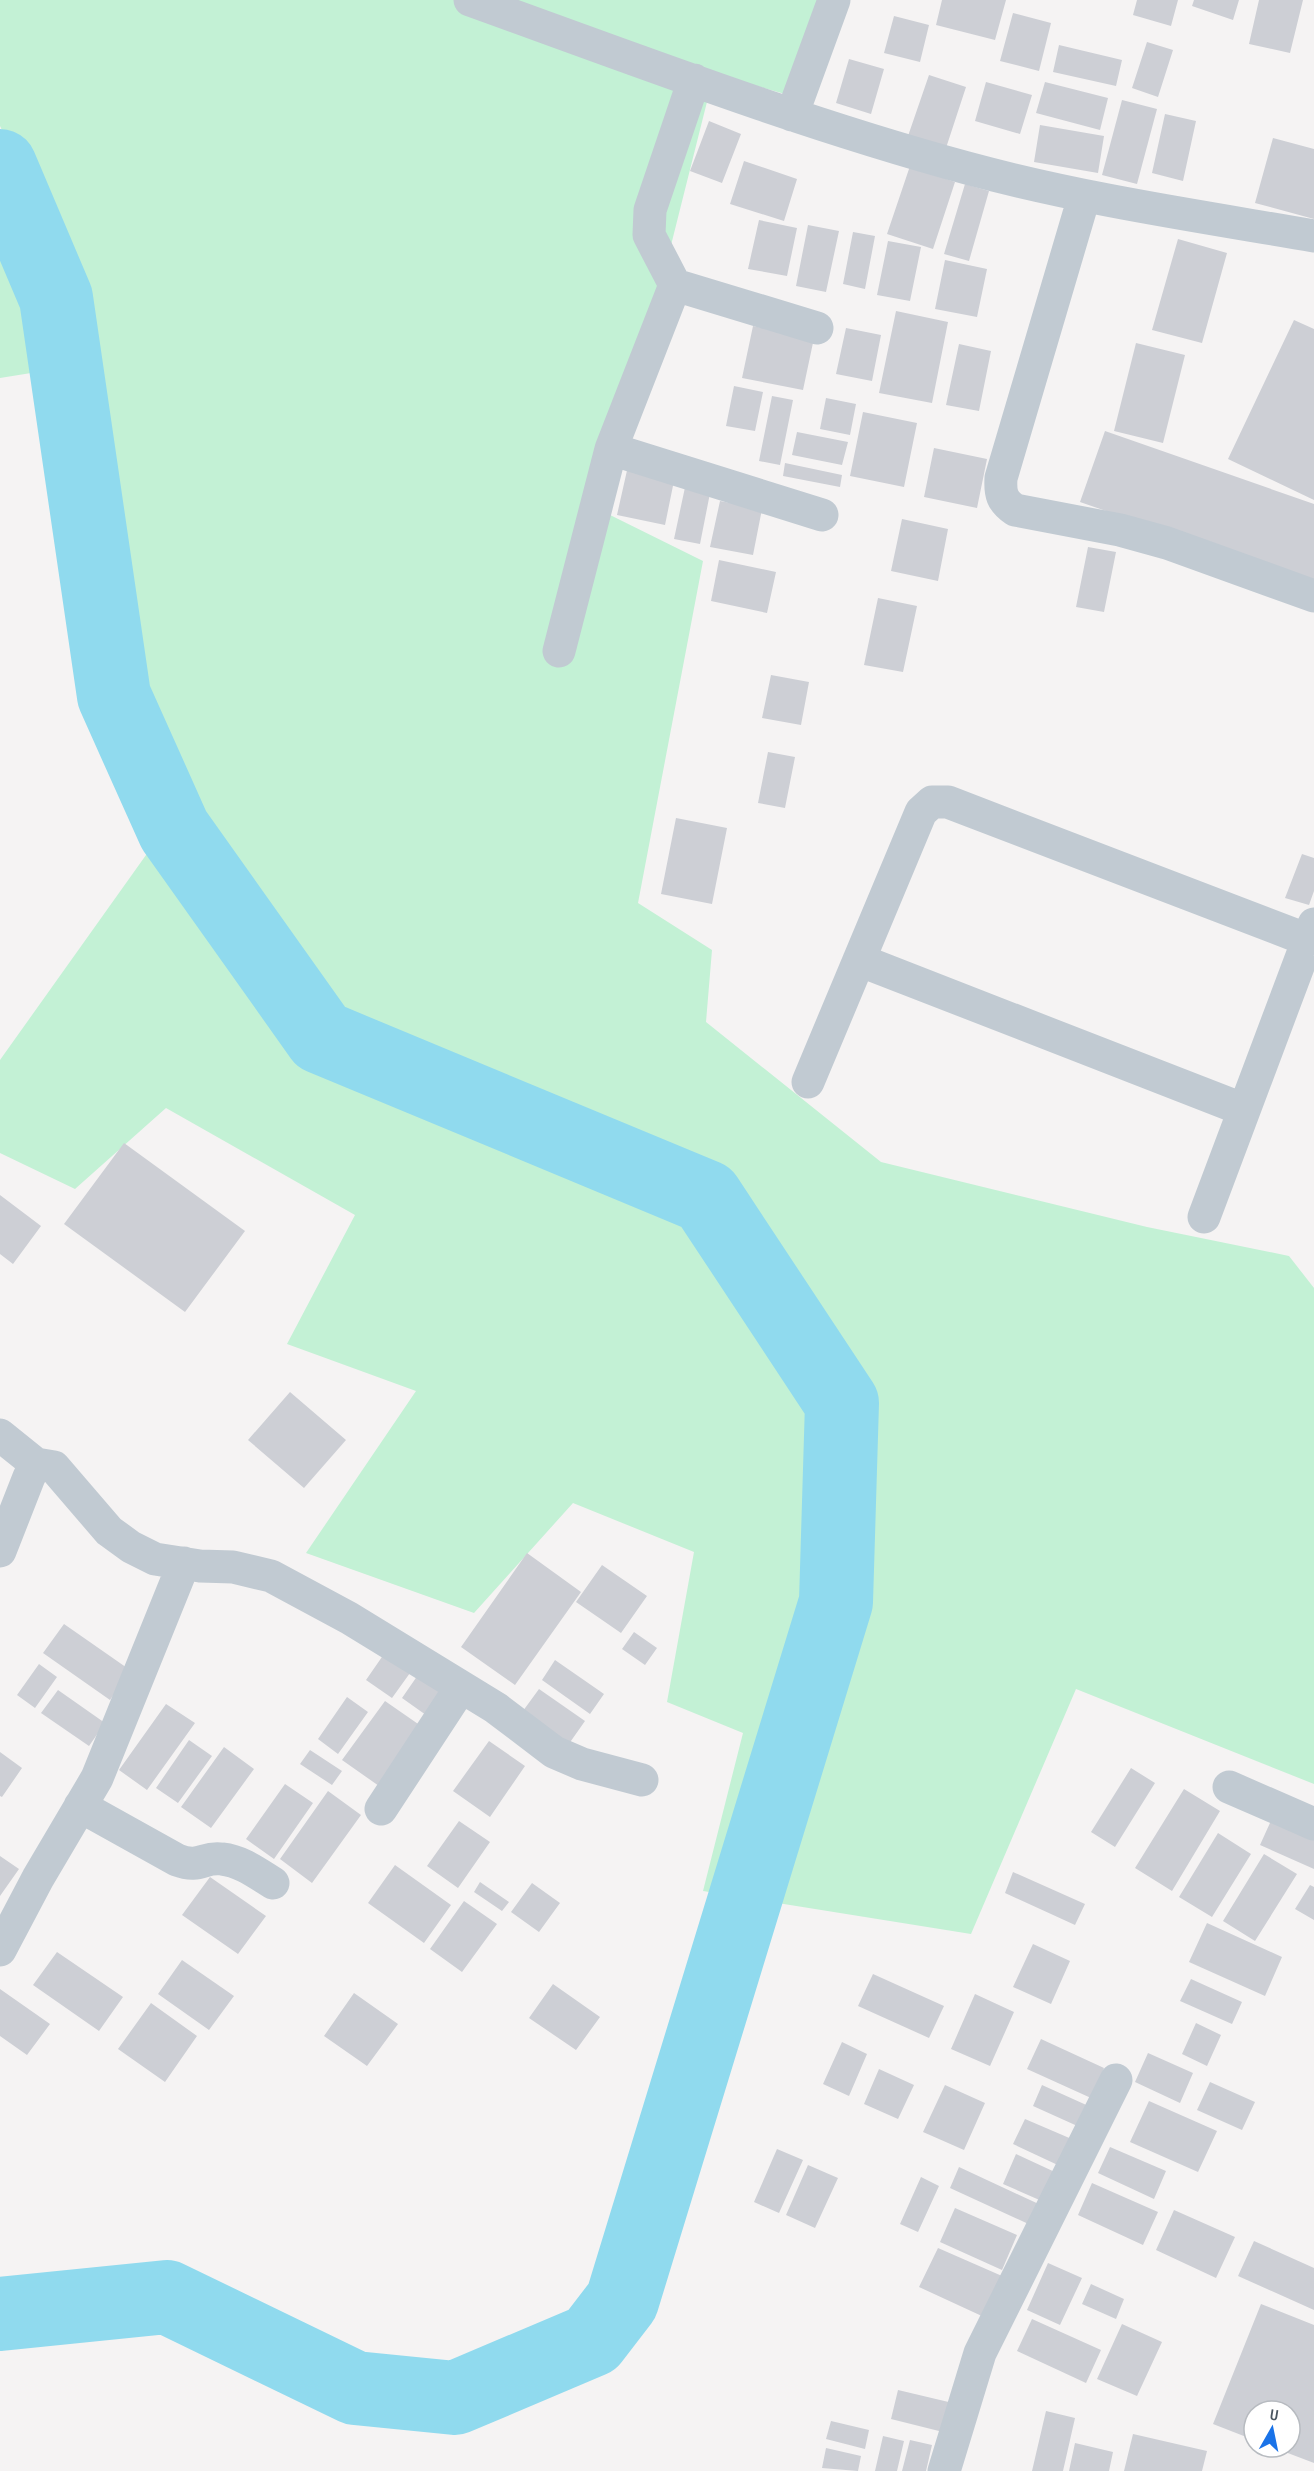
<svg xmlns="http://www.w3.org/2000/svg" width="1314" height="2471" font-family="'Sofia Sans Condensed',sans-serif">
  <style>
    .green { fill: #c3f1d5 }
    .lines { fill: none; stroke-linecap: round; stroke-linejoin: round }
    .river { stroke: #90daee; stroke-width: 74 }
    .building { fill: #cdcfd5 }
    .minor { stroke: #c1cad2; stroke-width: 33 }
  </style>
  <rect width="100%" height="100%" fill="#f5f3f3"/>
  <path class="green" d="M0,0H830L799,98L714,74L604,512L703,561L638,903L712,950L706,1022L881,1162L1147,1227L1289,1256L1314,1288V1784L1076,1689L971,1934L703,1891L743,1733L667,1702L694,1552L573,1503L474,1613L306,1553L416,1391L287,1344L355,1215L166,1108L75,1189L0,1153V1060L151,848L78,513L87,364L0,378V220L41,210L0,126Z"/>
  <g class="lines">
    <path class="river" d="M0,166L56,298L114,696L174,830L321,1037L706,1197L842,1403L836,1602L622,2301L592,2340L455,2398L355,2388L167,2297L0,2314"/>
  </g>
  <path class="building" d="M942,0H1006L995,40L936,25Z
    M1137,0H1178L1171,26L1133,15Z
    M1194,0H1239L1233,20L1192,6Z
    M1259,0H1303L1290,53L1249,44Z
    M1013,13L1051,23L1039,71L1000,61Z
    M894,16L929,25L920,62L884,53Z
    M1147,42L1173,50L1158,97L1132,88Z
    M1059,45L1122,60L1116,86L1053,72Z
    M849,59L884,69L871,114L836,103Z
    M929,75L966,87L946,148L908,136Z
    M986,82L1032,95L1020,134L975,121Z
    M1045,82L1108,98L1100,130L1036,113Z
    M1122,100L1157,109L1137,184L1102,175Z
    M1165,114L1196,121L1183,181L1152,173Z
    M709,121L741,134L722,183L690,171Z
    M1040,125L1104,136L1098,173L1034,162Z
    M1273,138L1314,149V219L1255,203Z
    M744,161L797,179L784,221L730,204Z
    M910,166L955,182L933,249L887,234Z
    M965,184L989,191L969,261L944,254Z
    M759,220L797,228L787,276L748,269Z
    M808,225L839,231L826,292L796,286Z
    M853,232L875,236L865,289L843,284Z
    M1178,239L1227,253L1202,343L1152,330Z
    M888,241L921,247L910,301L877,295Z
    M945,260L987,269L977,317L935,309Z
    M896,311L948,322L932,403L879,393Z
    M1294,320L1314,329V500L1228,459Z
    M753,326L814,338L803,390L742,378Z
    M846,328L881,335L872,381L836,374Z
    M1136,343L1185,355L1163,443L1114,431Z
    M959,344L991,351L979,411L946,405Z
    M734,386L763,392L755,431L726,426Z
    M772,396L793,400L780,465L759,461Z
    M826,398L856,404L850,435L820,429Z
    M863,412L917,423L904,487L850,476Z
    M1105,431L1314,504V583L1080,502Z
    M797,432L848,442L842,465L792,455Z
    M934,448L987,459L977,508L924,497Z
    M785,463L842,475L840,487L783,476Z
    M628,466L675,476L665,525L617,515Z
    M687,478L712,483L700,544L674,539Z
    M720,501L762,509L753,555L710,547Z
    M902,519L948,529L938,581L891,571Z
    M1088,547L1116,552L1104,612L1076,607Z
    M719,560L776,572L767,613L711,601Z
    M878,598L917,606L903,672L864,665Z
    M771,675L809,682L801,725L762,718Z
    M768,752L795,757L785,808L758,803Z
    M676,818L727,828L712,904L661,894Z
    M1302,854L1314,858V891L1309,905L1285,898Z
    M124,1143L245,1231L185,1312L64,1224Z
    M0,1195L41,1226L13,1264L0,1254Z
    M290,1392L346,1440L304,1488L248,1440Z
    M527,1553L581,1592L515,1685L461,1647Z
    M602,1565L647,1596L621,1633L576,1602Z
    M64,1624L130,1670L110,1700L43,1653Z
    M634,1632L657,1648L645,1665L622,1649Z
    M384,1654L410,1673L392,1698L366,1680Z
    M555,1660L604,1694L590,1714L542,1680Z
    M39,1664L57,1677L35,1708L17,1695Z
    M420,1672L451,1694L433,1720L402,1698Z
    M539,1689L585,1721L566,1748L520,1715Z
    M58,1690L105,1723L89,1746L41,1713Z
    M347,1697L368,1712L338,1754L318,1739Z
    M385,1701L421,1726L379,1786L342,1760Z
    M166,1704L195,1723L147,1790L119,1770Z
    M189,1740L212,1756L178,1803L156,1788Z
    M489,1741L525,1766L490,1817L453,1791Z
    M224,1747L254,1769L211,1828L181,1807Z
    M310,1750L342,1771L332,1785L300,1764Z
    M0,1752L22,1768L2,1797L0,1796Z
    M1131,1768L1155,1783L1115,1847L1091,1832Z
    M285,1784L313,1803L274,1859L246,1839Z
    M1184,1789L1220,1811L1172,1891L1135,1868Z
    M328,1791L361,1815L312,1883L280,1859Z
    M1275,1812L1314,1829V1869L1260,1845Z
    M459,1821L490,1842L458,1888L427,1866Z
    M1218,1833L1251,1854L1212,1917L1179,1897Z
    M1264,1854L1297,1874L1255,1941L1223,1921Z
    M0,1856L19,1869L0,1896Z
    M395,1865L451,1905L424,1943L368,1903Z
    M1013,1872L1085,1904L1075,1925L1005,1893Z
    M210,1877L266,1916L238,1954L182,1915Z
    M480,1882L509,1902L502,1911L474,1892Z
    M532,1883L560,1903L539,1932L511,1912Z
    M1310,1885L1314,1887V1920L1295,1909Z
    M464,1901L497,1924L462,1972L430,1949Z
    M1207,1923L1282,1957L1265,1996L1189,1962Z
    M1033,1944L1070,1961L1051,2004L1013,1987Z
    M57,1952L123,1997L99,2031L33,1985Z
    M182,1960L234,1996L209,2030L158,1994Z
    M873,1974L944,2006L929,2038L858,2006Z
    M1191,1979L1242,2002L1232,2024L1180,2001Z
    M553,1984L600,2017L576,2050L529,2018Z
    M0,1989L50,2024L27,2055L0,2036Z
    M354,1993L398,2024L367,2066L324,2036Z
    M975,1994L1014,2012L990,2066L951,2049Z
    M151,2003L197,2036L165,2082L118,2049Z
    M1196,2023L1221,2035L1207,2066L1182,2054Z
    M1041,2039L1104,2068L1091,2098L1027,2069Z
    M842,2042L867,2054L849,2096L823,2084Z
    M1148,2053L1193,2073L1180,2103L1135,2082Z
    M879,2069L914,2085L898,2119L864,2104Z
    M1210,2082L1255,2102L1242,2130L1197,2110Z
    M945,2085L985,2103L964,2150L923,2132Z
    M1042,2085L1093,2108L1084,2129L1033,2106Z
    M1149,2101L1217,2131L1198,2172L1130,2142Z
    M1025,2119L1074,2140L1062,2167L1013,2144Z
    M1110,2147L1166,2171L1154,2199L1098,2173Z
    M777,2149L803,2160L779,2213L754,2202Z
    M1016,2154L1057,2173L1044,2202L1003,2184Z
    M808,2165L838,2178L815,2228L786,2215Z
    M959,2167L1043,2206L1035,2227L950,2188Z
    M921,2177L939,2186L918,2232L900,2224Z
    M1092,2183L1158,2212L1143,2245L1078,2215Z
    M955,2208L1017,2235L1002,2270L940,2242Z
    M1174,2210L1235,2237L1216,2278L1156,2250Z
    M1254,2241L1314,2268V2310L1238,2276Z
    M938,2248L1002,2276L984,2317L919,2287Z
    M1048,2263L1082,2278L1060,2325L1027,2310Z
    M1091,2284L1124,2299L1116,2319L1082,2304Z
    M1261,2304L1314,2325V2463L1272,2447H1290V2411H1254V2440L1213,2424Z
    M1032,2319L1101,2350L1086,2383L1017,2351Z
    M1122,2324L1162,2342L1137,2396L1097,2379Z
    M898,2390L957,2404L951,2434L891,2419Z
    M1046,2411L1075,2418L1063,2471H1032Z
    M831,2421L869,2430L865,2449L826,2439Z
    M1133,2434L1207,2451L1202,2471H1124Z
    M883,2436L904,2441L897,2471H875Z
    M910,2440L932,2445L926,2471H902Z
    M1075,2443L1113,2452L1109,2471H1069Z
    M826,2448L861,2456L858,2471L822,2468Z"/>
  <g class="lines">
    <path class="minor" d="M470,0C634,59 798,122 967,168C1081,199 1198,216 1314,236
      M694,80L650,210L649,235L675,285L611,449L822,515
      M792,115L834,0
      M1084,197L1001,478C1000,494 1002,501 1015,510L1120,530L1167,543L1314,596
      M675,285L817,328
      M559,651L611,449
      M859,960L1242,1109
      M808,1082L921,812L932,802H948L1308,940
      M1204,1217L1314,924
      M0,1435L36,1464
      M0,1551L29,1477L36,1464L54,1467L109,1531L131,1547L155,1559L200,1566L233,1567L271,1576L349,1618L496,1708L554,1752L582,1764L642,1780
      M1229,1787L1314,1824
      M80,1806L177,1860C201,1869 203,1856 222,1859C241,1861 257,1873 273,1883
      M381,1809L461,1687
      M0,1950L38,1878L97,1778L184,1563
      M944,2471L980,2353L1116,2080"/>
  </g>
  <g transform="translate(1272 2429) rotate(9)"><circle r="28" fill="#ffffff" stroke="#b7bbc0" stroke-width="1.5"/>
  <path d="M0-4.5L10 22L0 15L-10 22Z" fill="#1a73e8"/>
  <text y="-9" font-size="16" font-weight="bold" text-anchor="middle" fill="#4a5661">U</text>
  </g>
</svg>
